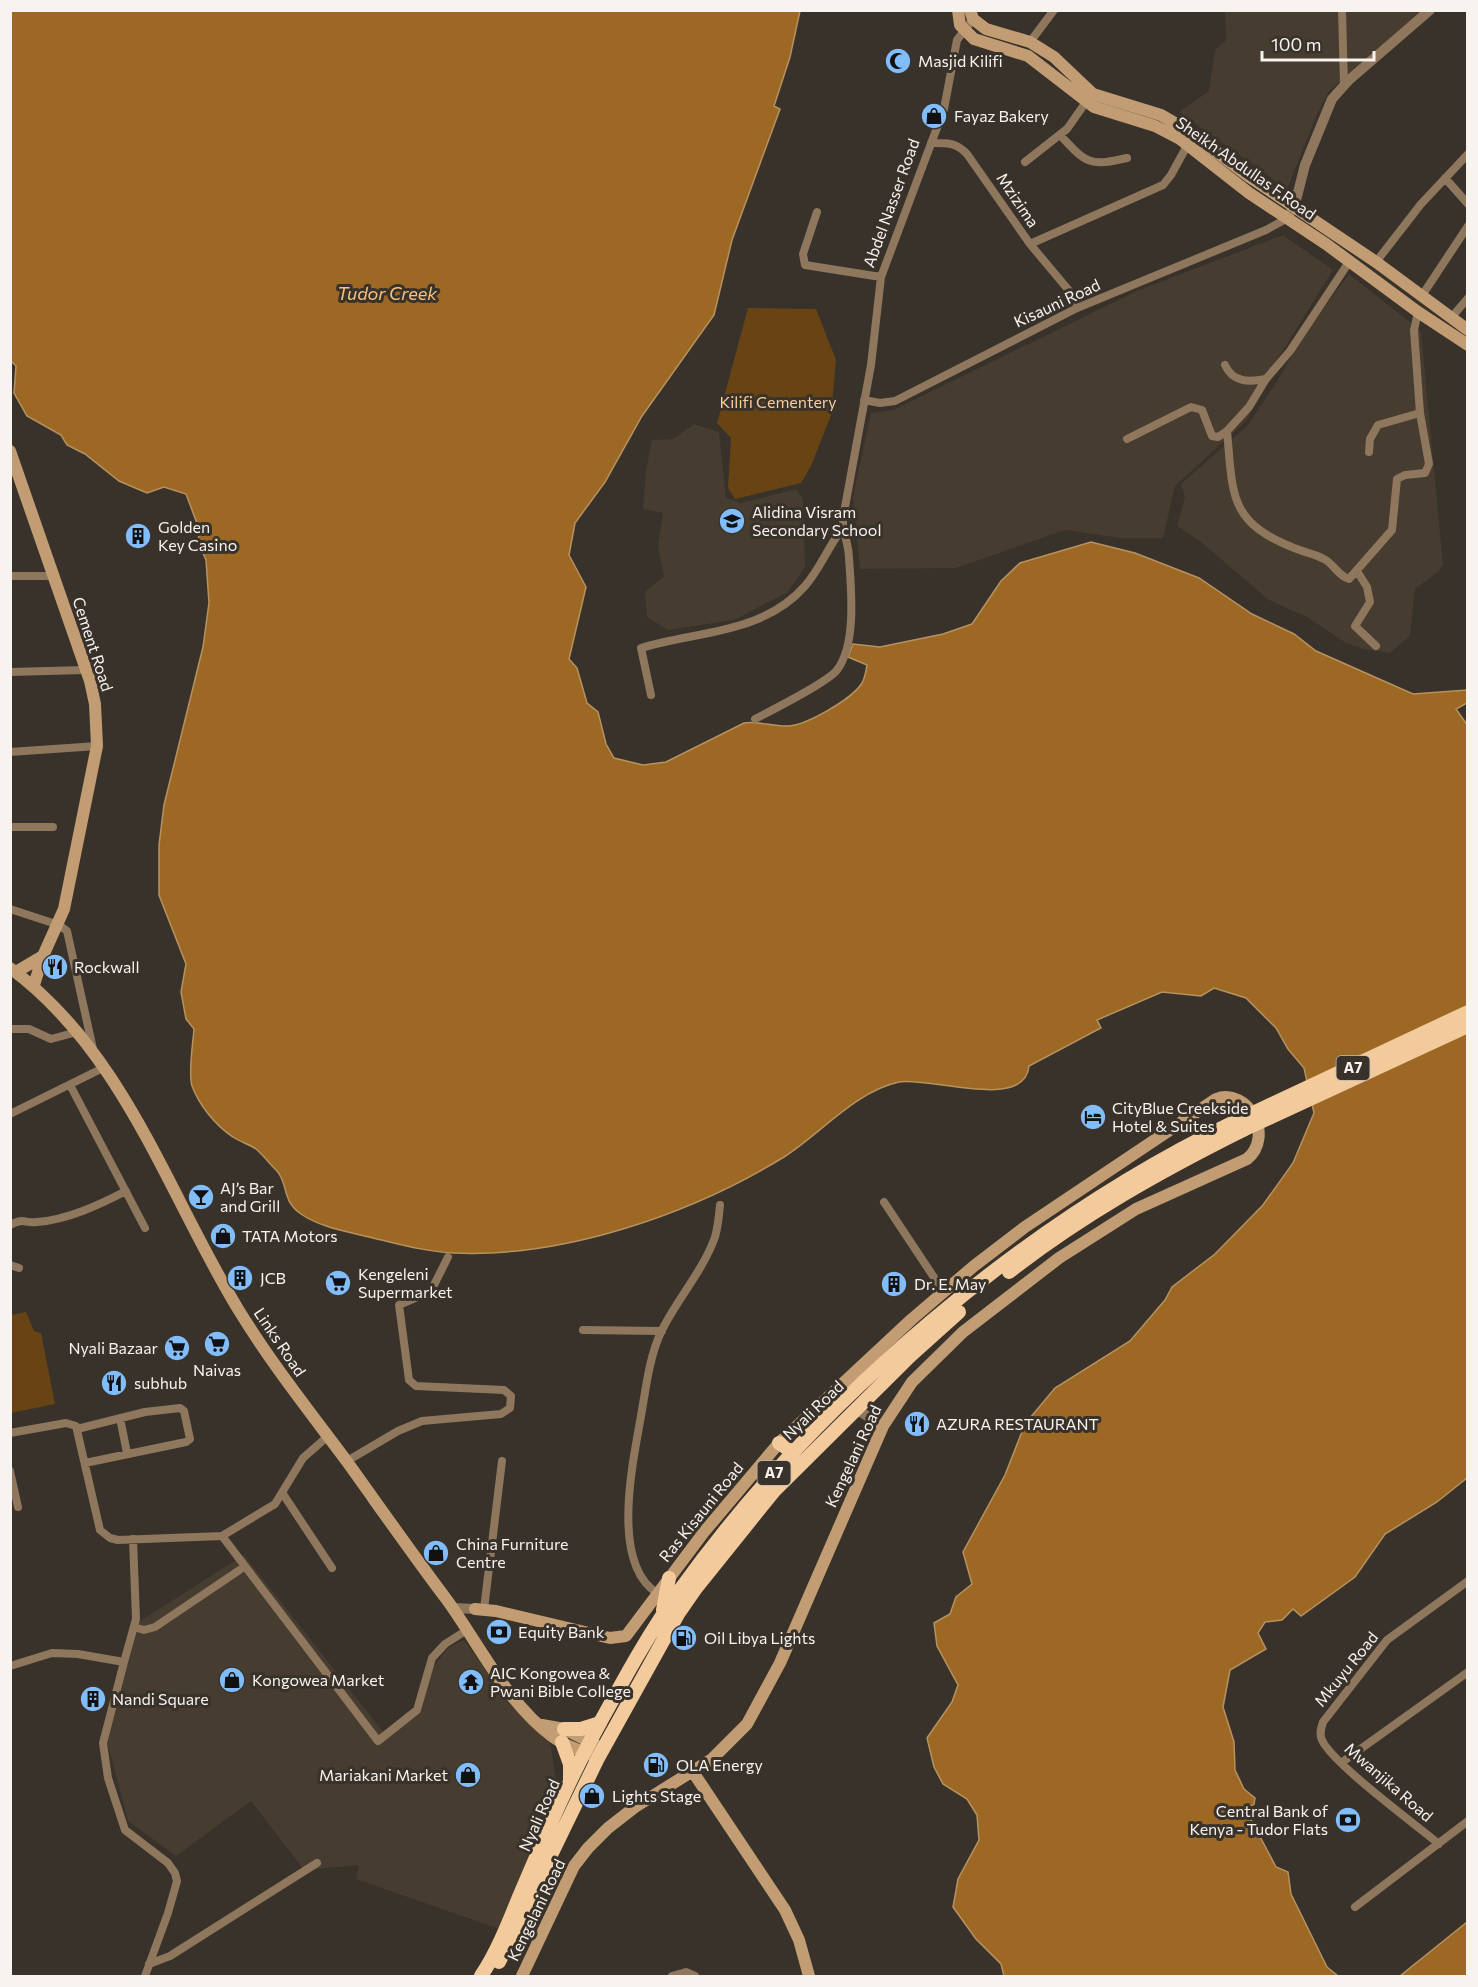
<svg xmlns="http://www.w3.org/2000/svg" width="1478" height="1987" font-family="Commissioner,sans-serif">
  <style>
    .built { fill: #463c30 }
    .green { fill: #684414 }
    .water { fill: #9c6824; stroke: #b79261; stroke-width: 1.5 }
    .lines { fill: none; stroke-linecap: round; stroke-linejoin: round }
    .minor { stroke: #8e775d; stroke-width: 8 }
    .tertiary { stroke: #8e775d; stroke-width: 10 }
    .secondary { stroke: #c29d73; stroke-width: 12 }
    .trunk { stroke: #f3ca9b; stroke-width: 14 }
    .trunk-bridge { stroke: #f3ca9b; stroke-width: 14 }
    .labels { text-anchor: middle; stroke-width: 6; stroke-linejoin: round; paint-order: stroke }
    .shield { fill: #38322b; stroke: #beb9b4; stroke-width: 1.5 }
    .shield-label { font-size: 15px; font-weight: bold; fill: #f7f3ef }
    .poi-label { font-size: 16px; fill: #f7f3ef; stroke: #38322b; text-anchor: start }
    .street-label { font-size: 16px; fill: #f7f3ef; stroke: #38322b }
    .park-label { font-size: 16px; fill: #f9cd9c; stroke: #38322b }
    .water-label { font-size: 18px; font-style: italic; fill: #fbc17d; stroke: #38322b }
  </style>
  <rect width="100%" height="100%" fill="#38322b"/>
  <path class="built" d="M1225,11H1423L1329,91L1318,112L1287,189L1179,112L1209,91L1215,50L1226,40Z
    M1283,235L1333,270L1270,371L1247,420L1175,486L1163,538H1120L1065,530L956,568L860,569L853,497L871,413L893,410L1139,290Z
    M1349,274L1421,331L1443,565L1438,572L1415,589L1410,636L1390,653L1363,649L1346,643L1307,617L1269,600L1201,542L1177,526L1185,497L1181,484L1248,425L1279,378L1301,339Z
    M694,424L719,432L726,498L741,503L796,489L803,499L805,567L788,592L734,620L668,630L647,617L645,592L664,576L658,546L663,513L643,509L646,470L652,440L673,439Z
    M244,1555L388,1738L422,1709L431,1670L448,1648L464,1640L510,1703L550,1742L557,1785L499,1929L356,1879L359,1865L304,1870L251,1801L176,1856L128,1821L106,1737L137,1623Z"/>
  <path class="green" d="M748,308L816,309L836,360L831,415L811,466L801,483L735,499L728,488L731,438L717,423Z
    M26,1312L34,1331L41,1333L55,1404L11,1413V1315Z"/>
  <path class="water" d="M11,11H800L790,57L774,106L780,109L732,240L714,315L642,416L605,482L575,523L569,555L586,587L569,659L577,668L587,703L598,712L606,744L614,758L643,765L666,762L744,723C759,721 771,726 786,726C804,727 852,699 862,683C865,678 866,671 867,665L848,657L853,644L880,647L943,634L972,624L1001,581L1020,563L1091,542L1135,553L1199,578L1252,614L1294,634L1316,651L1413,694L1467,690V703L1456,709L1468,726L1467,1478L1437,1502L1385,1534L1355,1577L1301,1616L1293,1609L1282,1620L1265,1622L1258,1633L1266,1649L1230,1670L1223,1707L1234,1742L1235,1770L1244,1789L1255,1798L1254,1804L1246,1810L1276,1867L1288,1872L1291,1894L1327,1967L1338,1976H1004L1001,1964L976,1939L953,1907L958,1879L979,1840L977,1815L967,1799L943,1784L934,1767L927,1738L952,1702L958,1685L937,1646L934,1623L950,1614L956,1597L972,1584L963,1552L1005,1475L1025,1424L1055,1388L1130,1341L1165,1300L1172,1287L1215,1254L1263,1205L1293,1163L1314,1113L1304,1068L1288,1049L1276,1028L1246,998L1214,988L1201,996L1162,992L1097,1020L1101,1028L1029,1066C1025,1112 928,1076 899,1082C856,1091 819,1135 784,1157C691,1214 564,1258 454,1253C427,1252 399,1244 373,1238C350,1232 321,1228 301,1214C281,1200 289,1185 277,1171C270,1164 263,1155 256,1149C249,1144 240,1142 233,1137C216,1126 199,1105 192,1086C188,1073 193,1043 194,1029L186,1019L181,992L186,964L159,895V845L164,805L203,647L209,603L206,560L199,544L198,526L186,494L164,487L147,493L119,481L85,454L67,445L61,435L27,416L14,393L16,366L11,361Z
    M1467,1922V1976H1400Z"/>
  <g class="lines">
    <path class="minor" d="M1342,10L1344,85
      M1030,42L1054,10
      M1060,135C1086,163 1089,167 1127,158
      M931,143C947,143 956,142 967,154L1030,244L1071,293L1077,308
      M1025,162L1067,129L1086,102
      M1445,178L1468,204
      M817,212L803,254L805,265L881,277
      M1030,244L1163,185L1171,175L1188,144
      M1376,262L1421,204L1468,154
      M1421,297L1468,226
      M1451,318L1468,298
      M1225,365C1233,383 1249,382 1266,379
      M864,400L880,403L895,401L1077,308L1266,230L1286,219
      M1227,431C1233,494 1228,522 1294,548C1304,552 1315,554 1324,559C1334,564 1338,576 1349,579L1392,530L1397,479L1405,475L1425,473L1429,464L1420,413L1414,330L1418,312
      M1127,439L1191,407L1202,410L1212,436L1218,437L1227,431L1249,407L1266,379L1290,351L1349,262
      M1369,452L1370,439L1378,425L1420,413
      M1357,571L1367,587L1370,602L1355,626L1376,646
      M10,576H52
      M10,672L85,670
      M651,695L641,648C697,631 763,634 805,586C820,569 828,547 842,529
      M755,719C772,710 827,683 837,670C857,644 851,588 849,558C849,544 842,532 843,518L871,365L881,277L944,109L957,40L973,19
      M10,752L97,746
      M10,827H53
      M10,909L59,925L67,931L93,1049
      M10,1029H29L51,1039L77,1032
      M70,1085L145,1228
      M10,1114L105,1067
      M884,1202L943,1291
      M10,1225C25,1217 24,1224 37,1222C67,1220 99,1205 126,1191
      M10,1265L19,1268
      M583,1330L662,1331
      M120,1418L127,1453
      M77,1429L145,1412L180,1408L184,1411L190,1439L186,1442L85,1463
      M10,1433L66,1423L76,1426L100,1530L110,1538L118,1540L222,1536L275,1504L303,1458L327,1437
      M347,1461L398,1431L422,1421L501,1414L510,1408L511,1396L504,1390L416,1386L409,1380L399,1305L431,1291L448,1257
      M10,1471L18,1507
      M283,1494L332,1568
      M222,1536L378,1741L417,1710L432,1658L445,1644L467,1630
      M657,1593C610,1563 633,1462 641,1416C646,1388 649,1358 661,1332C677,1299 703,1271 715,1237C718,1227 719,1216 720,1205
      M484,1609L502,1461
      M134,1627L144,1630L155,1627L244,1567
      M124,1662L103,1743L108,1778L125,1830L168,1863L175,1873L177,1881L168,1913L145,1976
      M10,1666L52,1653L78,1654L124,1662L136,1619L133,1539
      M1341,1763L1468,1672
      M1439,1844C1415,1824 1332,1763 1322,1740C1319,1734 1321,1728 1323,1722L1387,1640L1468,1581
      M1355,1907L1468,1821
      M149,1964L170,1956L317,1863
      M672,1976L686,1972L695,1976"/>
    <path class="tertiary" d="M1290,213L1294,208L1305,165L1332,99L1349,80L1430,10
      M856,1409L883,1426
      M453,1608L475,1609"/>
    <path class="secondary" d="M958,10L960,25L974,39L1028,56L1094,107L1155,126L1180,139L1249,193L1326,244L1418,312L1468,345
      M970,10L973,19L986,29L1030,42L1054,57L1093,94L1161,115L1190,132L1248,176L1376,262L1468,330
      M10,451L90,681L95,704L97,746L64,909L43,956L34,985
      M10,968C124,1052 167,1192 238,1309C271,1363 310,1412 348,1463C381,1509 413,1555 447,1600C481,1647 506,1702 553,1737C565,1746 580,1750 594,1756
      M16,972L43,956
      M475,1609L496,1611L610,1638L626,1636L704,1532L779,1443L912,1319L974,1266L1025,1227L1216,1099C1248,1087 1275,1136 1247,1159L1136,1209L1059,1258L963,1332L912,1382L883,1426L780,1663L747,1724L712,1759L635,1807L608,1828L588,1848L574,1866L522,1976
      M542,1725L564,1729L596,1745
      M693,1772L785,1910L799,1940L809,1976"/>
    <path class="trunk" d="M1009,1272C1082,1215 1161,1171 1243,1130
      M779,1443L793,1452
      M663,1610L669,1578
      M564,1729H581L600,1723
      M562,1742L570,1764V1781
      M499,1962L598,1758L678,1614L696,1588L774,1491L910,1356L959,1312
      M481,1976C497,1952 508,1924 519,1897C544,1838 570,1777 601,1721C625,1677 650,1631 680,1590C816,1400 1026,1222 1236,1121"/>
    <path class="trunk-bridge" d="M1236,1121L1468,1012
      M1243,1130L1468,1026"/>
  </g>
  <defs>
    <g id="mosque-disc" transform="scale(1.35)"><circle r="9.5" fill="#80bdfa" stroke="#38322b"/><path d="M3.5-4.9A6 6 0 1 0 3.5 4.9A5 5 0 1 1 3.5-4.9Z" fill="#111"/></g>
    <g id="shop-disc" transform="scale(1.35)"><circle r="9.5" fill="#80bdfa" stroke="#38322b"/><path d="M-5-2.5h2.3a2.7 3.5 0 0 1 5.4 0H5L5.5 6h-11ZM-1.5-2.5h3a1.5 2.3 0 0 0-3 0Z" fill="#111"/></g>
    <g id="school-disc" transform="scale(1.35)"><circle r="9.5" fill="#80bdfa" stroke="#38322b"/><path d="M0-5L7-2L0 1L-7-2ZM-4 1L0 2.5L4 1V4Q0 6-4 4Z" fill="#111"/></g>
    <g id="building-disc" transform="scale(1.35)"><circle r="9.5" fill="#80bdfa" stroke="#38322b"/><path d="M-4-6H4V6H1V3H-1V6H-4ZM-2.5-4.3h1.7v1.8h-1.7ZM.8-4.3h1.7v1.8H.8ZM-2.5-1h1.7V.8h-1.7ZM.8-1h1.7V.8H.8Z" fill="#111"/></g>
    <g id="restaurant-disc" transform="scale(1.35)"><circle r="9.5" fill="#80bdfa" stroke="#38322b"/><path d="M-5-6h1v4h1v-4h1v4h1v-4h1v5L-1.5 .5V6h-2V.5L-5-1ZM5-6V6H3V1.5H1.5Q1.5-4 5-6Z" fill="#111"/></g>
    <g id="hotel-disc" transform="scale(1.35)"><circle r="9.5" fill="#80bdfa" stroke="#38322b"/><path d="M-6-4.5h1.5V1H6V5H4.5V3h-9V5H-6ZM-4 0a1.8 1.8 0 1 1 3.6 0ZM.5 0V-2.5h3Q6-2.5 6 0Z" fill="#111"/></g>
    <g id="bar-disc" transform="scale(1.35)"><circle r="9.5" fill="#80bdfa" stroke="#38322b"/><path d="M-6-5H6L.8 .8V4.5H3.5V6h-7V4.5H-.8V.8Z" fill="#111"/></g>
    <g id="supermarket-disc" transform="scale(1.35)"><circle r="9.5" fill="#80bdfa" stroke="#38322b"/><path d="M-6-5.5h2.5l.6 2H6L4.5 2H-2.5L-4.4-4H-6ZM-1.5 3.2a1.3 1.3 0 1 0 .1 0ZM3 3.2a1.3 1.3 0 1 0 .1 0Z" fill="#111"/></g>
    <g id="bank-disc" transform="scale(1.35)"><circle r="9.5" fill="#80bdfa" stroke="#38322b"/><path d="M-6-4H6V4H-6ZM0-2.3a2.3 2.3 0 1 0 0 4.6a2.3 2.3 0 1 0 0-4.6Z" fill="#111"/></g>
    <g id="fuel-disc" transform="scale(1.35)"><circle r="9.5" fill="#80bdfa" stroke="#38322b"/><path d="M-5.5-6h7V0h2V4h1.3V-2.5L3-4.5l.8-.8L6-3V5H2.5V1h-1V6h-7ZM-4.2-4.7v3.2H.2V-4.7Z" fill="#111"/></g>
    <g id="temple-disc" transform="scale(1.35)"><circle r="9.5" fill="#80bdfa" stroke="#38322b"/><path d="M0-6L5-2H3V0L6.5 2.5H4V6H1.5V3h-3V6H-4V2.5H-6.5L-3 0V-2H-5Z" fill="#111"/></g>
  </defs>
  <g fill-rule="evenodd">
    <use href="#mosque-disc" x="898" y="61"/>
    <use href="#shop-disc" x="934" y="116"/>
    <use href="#school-disc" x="732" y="521"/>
    <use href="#building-disc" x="138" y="536"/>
    <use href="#restaurant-disc" x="55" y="967"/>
    <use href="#hotel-disc" x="1093" y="1117"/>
    <use href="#bar-disc" x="201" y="1197"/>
    <use href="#shop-disc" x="223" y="1236"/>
    <use href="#building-disc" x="240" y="1278"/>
    <use href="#supermarket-disc" x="338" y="1283"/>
    <use href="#building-disc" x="894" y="1284"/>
    <use href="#supermarket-disc" x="217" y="1344"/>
    <use href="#supermarket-disc" x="177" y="1348"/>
    <use href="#restaurant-disc" x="114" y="1383"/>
    <use href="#restaurant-disc" x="917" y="1424"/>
    <use href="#shop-disc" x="436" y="1553"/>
    <use href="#bank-disc" x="499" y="1632"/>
    <use href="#fuel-disc" x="684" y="1638"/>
    <use href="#shop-disc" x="232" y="1680"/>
    <use href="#temple-disc" x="471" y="1682"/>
    <use href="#building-disc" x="93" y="1699"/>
    <use href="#fuel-disc" x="656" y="1765"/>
    <use href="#shop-disc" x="468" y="1775"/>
    <use href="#shop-disc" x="592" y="1796"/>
    <use href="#bank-disc" x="1348" y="1820"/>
  </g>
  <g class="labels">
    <g class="shield">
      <rect x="1336.5" y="1056" width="33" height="24" rx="4.5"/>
      <rect x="757.5" y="1461" width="33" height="24" rx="4.5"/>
    </g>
    <g class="shield-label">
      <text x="1353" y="1073">A7</text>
      <text x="774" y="1478">A7</text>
    </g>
    <g class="poi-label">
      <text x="918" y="67">Masjid Kilifi</text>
      <text x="954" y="122">Fayaz Bakery</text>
      <text x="752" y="518">Alidina Visram<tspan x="752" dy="18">Secondary School</tspan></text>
      <text x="158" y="533">Golden<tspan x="158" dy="18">Key Casino</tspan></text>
      <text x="74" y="973">Rockwall</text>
      <text x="1112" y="1114">CityBlue Creekside<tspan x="1112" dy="18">Hotel &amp; Suites</tspan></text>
      <text x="220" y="1194">AJ’s Bar<tspan x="220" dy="18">and Grill</tspan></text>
      <text x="242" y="1242">TATA Motors</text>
      <text x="358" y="1280">Kengeleni<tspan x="358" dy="18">Supermarket</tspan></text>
      <text x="260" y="1284">JCB</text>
      <text x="914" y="1290">Dr. E. May</text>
      <text x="158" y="1354" text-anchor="end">Nyali Bazaar</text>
      <text x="217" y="1376" text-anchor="middle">Naivas</text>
      <text x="134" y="1389">subhub</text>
      <text x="936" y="1430">AZURA RESTAURANT</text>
      <text x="456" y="1550">China Furniture<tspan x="456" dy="18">Centre</tspan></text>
      <text x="518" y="1638">Equity Bank</text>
      <text x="704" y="1644">Oil Libya Lights</text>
      <text x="490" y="1679">AIC Kongowea &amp;<tspan x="490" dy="18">Pwani Bible College</tspan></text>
      <text x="252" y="1686">Kongowea Market</text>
      <text x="112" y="1705">Nandi Square</text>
      <text x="676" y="1771">OLA Energy</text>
      <text x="448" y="1781" text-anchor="end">Mariakani Market</text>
      <text x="612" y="1802">Lights Stage</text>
      <text x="1328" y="1817" text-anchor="end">Central Bank of<tspan x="1328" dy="18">Kenya - Tudor Flats</tspan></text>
    </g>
    <g class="street-label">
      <text transform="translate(1246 168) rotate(35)" y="6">Sheikh Abdullas F.Road</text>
      <text transform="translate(1018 200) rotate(56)" y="6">Mzizima</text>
      <text transform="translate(891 203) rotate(-70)" y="6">Abdel Nasser Road</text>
      <text transform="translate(1057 303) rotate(-25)" y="6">Kisauni Road</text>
      <text transform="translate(93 644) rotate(72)" y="6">Cement Road</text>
      <text transform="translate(280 1342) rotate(56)" y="6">Links Road</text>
      <text transform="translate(813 1410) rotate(-44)" y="6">Nyali Road</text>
      <text transform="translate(853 1456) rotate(-65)" y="6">Kengelani Road</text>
      <text transform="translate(701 1512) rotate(-51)" y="6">Ras Kisauni Road</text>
      <text transform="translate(1346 1669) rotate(-51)" y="6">Mkuyu Road</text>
      <text transform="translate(1389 1782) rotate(41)" y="6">Mwanjika Road</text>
      <text transform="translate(539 1815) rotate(-66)" y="6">Nyali Road</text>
      <text transform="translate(536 1910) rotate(-64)" y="6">Kengelani Road</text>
    </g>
    <g class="park-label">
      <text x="778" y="408">Kilifi Cementery</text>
    </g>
    <g class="water-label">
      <text x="387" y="300">Tudor Creek</text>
    </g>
  </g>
  <rect width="1478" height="1987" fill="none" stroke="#f7f3ef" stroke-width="24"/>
  <path d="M1262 51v9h112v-9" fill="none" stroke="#f7f3ef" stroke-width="3"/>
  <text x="1271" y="51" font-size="18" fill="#f7f3ef" stroke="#38322b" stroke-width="4.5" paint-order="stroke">100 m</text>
</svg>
